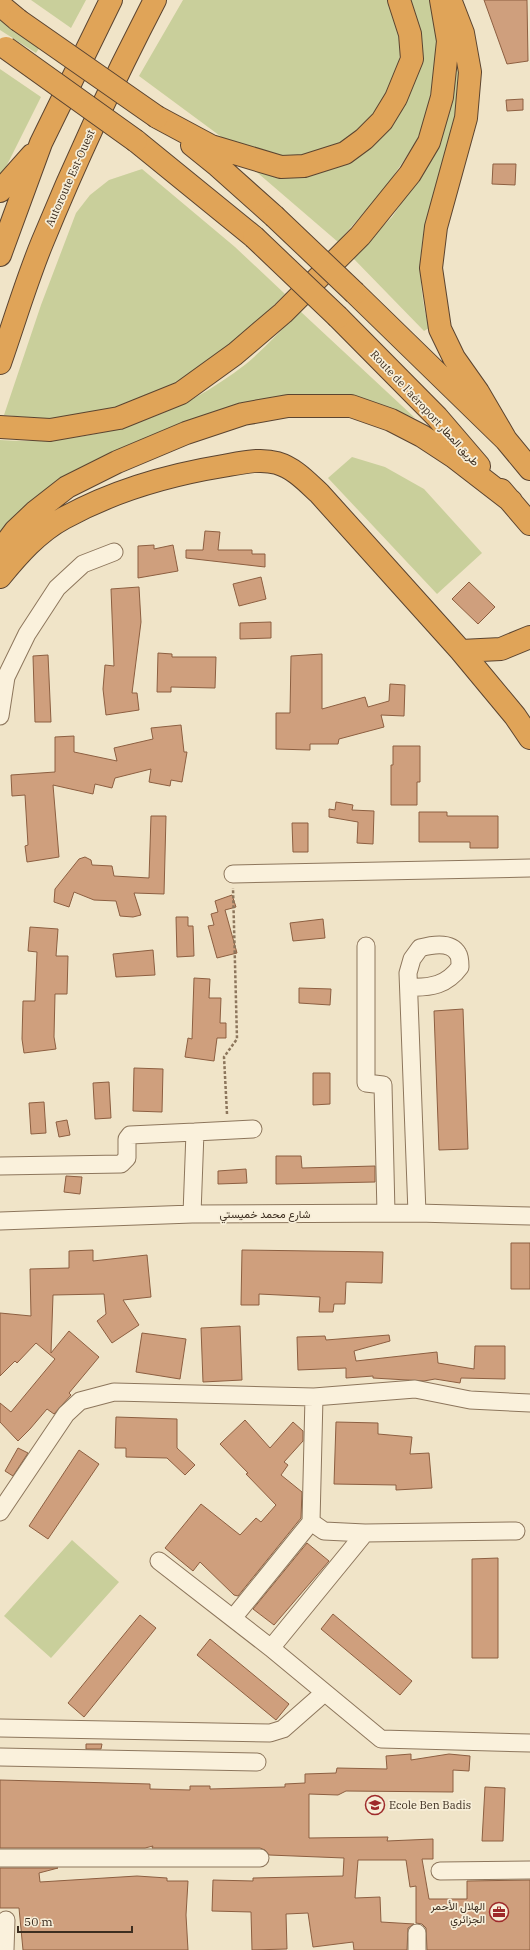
<svg xmlns="http://www.w3.org/2000/svg" width="530" height="1950" font-family="'IBM Plex Serif',Vazirmatn,serif">
  <style>
    .green { fill: #c9cf9b }
    .building { fill: #cf9f7d; stroke: #8d5f41 }
    .lines { fill: none; stroke-linecap: round; stroke-linejoin: round }
    .minor-casing { stroke: #8d765c; stroke-width: 19 }
    .highway-casing { stroke: #5b4430; stroke-width: 24 }
    .path { stroke: #8d765c; stroke-width: 2.5; stroke-dasharray: 3 2; stroke-linecap: butt }
    .minor { stroke: #faf1dc; stroke-width: 17 }
    .highway { stroke: #e0a458; stroke-width: 22 }
    .highway-bridge-casing { stroke: #5b4430; stroke-width: 24; stroke-linecap: butt }
    .highway-bridge { stroke: #e0a458; stroke-width: 22 }
    .labels { text-anchor: middle; stroke-width: 3.5; stroke-linejoin: round; paint-order: stroke }
    .street-label { font-size: 11px; fill: #3d2e20; stroke: #f7eed8 }
    .poi-label { font-size: 11px; fill: #3d2e20; stroke: #f7eed8; text-anchor: start }
  </style>
  <rect width="100%" height="100%" fill="#f0e4c8"/>
  <path class="green" d="M31,0H86L71,28Z
    M183,0H391L399,29L400,55L398,71L369,125L325,154L276,160L231,144L139,76Z
    M410,0H432L439,38L431,92L424,123L416,142L386,187L338,242L252,168L353,159L419,37L415,14Z
    M0,17L41,45L36,53L0,30Z
    M458,60C459,70 462,81 461,91C455,143 430,192 422,244C418,270 422,303 429,328L424,331L352,257L392,217L411,189L453,94Z
    M0,69L41,97L0,179Z
    M142,169L235,247L285,294L245,334L172,386L132,405L71,418L46,419L4,415L41,305L76,213L90,195L109,180Z
    M300,311L415,418L384,407L198,422L0,534V440C90,446 174,420 246,364C265,348 282,329 300,311Z
    M352,457L385,467L424,489L482,553L437,594L328,478Z
    M72,1540L119,1582L51,1658L4,1616Z"/>
  <path class="building" d="M484,0H527L528,61L507,64Z
    M523,99V110L507,111L506,100Z
    M493,164H516L515,185L492,184Z
    M205,531L220,532L218,550H252V554H265V567L186,558V550H203Z
    M154,545V549L173,545L178,571L138,578V546Z
    M261,577L266,599L239,606L233,584Z
    M469,582L495,607L478,624L452,599Z
    M139,587L141,622L132,693H137L139,710L106,715L103,689L105,665L114,666L111,589Z
    M271,622V638L240,639V623Z
    M158,653L172,654V657H216L215,688L171,687V692H157Z
    M322,654V709L365,697L368,707L389,701L390,684L405,685L404,716L381,715L384,727L339,739L338,744H310V750L276,749V713H290L291,656Z
    M48,655L51,722H35L33,656Z
    M181,725L184,752H187L182,782L171,780L170,786L149,782L151,769L115,778L112,788L95,784L93,794L53,785L59,857L27,862L25,846L28,845L25,795L12,796L11,775L55,772V737L74,736V752L117,761L114,748L153,739L151,728Z
    M393,746H420V782H417V805H391V765H393Z
    M336,802L353,805L352,810L374,811L373,844L357,843L358,822L329,817V809L335,810Z
    M419,812H447V816H498V848H470V842H419Z
    M151,816H166L164,894L134,893L141,915L133,917L120,916L116,901L94,900L74,892L69,907L54,902L55,889L79,859L85,857L91,860L92,865L112,866L114,876L149,878Z
    M292,823H308V852H293Z
    M232,895L236,907L225,910L237,953L217,958L208,926L214,925L211,914L218,912L215,901Z
    M176,917H188V926H193L194,956L177,957Z
    M323,919L325,938L293,941L290,923Z
    M30,927L58,929L56,956H68L67,994H55L54,1037L56,1049L24,1053L22,1039L23,1001H35L37,952L28,951Z
    M153,950L155,975L116,977L113,954Z
    M194,978L210,979L209,998H221L220,1023H226V1038H217L214,1061L185,1057L188,1038L192,1039Z
    M299,988L331,989L330,1005L299,1003Z
    M463,1009L468,1149L439,1150L434,1011Z
    M134,1068L163,1069L162,1112L133,1111Z
    M313,1073H330V1104L313,1105Z
    M109,1082L111,1118L95,1119L93,1083Z
    M44,1102L46,1133L31,1134L29,1103Z
    M67,1120L70,1135L59,1137L56,1122Z
    M276,1156H301L302,1168L375,1166V1182L276,1184Z
    M246,1169L247,1183L218,1184V1171Z
    M66,1176L82,1177L80,1194L64,1192Z
    M511,1243H530V1289H511Z
    M93,1250V1261L147,1255L151,1297L123,1300L139,1325L112,1343L97,1321L106,1314L104,1294L53,1295L51,1353L69,1331L99,1357L69,1393L71,1395L54,1414L47,1409L30,1429L18,1441L0,1422V1403L11,1412L55,1359L36,1343L17,1363L15,1361L0,1376V1313L31,1316L30,1269L69,1268V1251Z
    M242,1250L383,1252L382,1283L346,1282L345,1304H334L333,1312H319L320,1297L259,1294V1305H241Z
    M240,1326L242,1380L203,1382L201,1328Z
    M142,1333L186,1339L180,1379L136,1372Z
    M389,1335L390,1341L354,1351L356,1361L437,1352L438,1363L474,1369L475,1346H505V1379L461,1378L460,1383L435,1379L424,1381L373,1378V1376L346,1378V1368L298,1370L297,1337L325,1336L326,1340Z
    M116,1417L177,1419V1448L195,1465L185,1475L167,1458L126,1457V1448H115Z
    M245,1420L270,1448L293,1422L303,1431V1441L284,1462L288,1465L281,1475L302,1492L301,1518L238,1596L234,1595L200,1562L193,1571L165,1548L201,1504L240,1535L256,1518L261,1522L276,1505L246,1474L248,1473L220,1444Z
    M336,1422L378,1423V1434L412,1437L410,1454L429,1453L432,1488L396,1490V1485L334,1484Z
    M18,1448L28,1453L13,1476L5,1471Z
    M79,1450L99,1464L48,1539L29,1526Z
    M307,1543L329,1561L274,1625L253,1609Z
    M498,1558V1658H472V1559Z
    M333,1614L412,1681L400,1695L321,1629Z
    M140,1615L156,1628L84,1717L68,1703Z
    M210,1639L289,1704L276,1720L197,1655Z
    M86,1744H102L101,1749H86Z
    M411,1754V1760L449,1754L470,1756L469,1771L453,1770V1792L346,1791L338,1795L309,1794V1838L388,1837L387,1841L433,1839V1859H422L429,1899H467V1881L530,1880V1950H427L426,1928L422,1924L416,1923V1886L410,1887L406,1860H358L355,1898L380,1897L381,1922L414,1924L408,1928L407,1950H354L353,1942L313,1947L308,1913L286,1914L287,1949L252,1950L251,1912L212,1911L213,1880L253,1881V1878L343,1876L344,1858L269,1855L265,1850L260,1848H152L153,1846L145,1848H0V1780L150,1784V1789L190,1790V1786H210V1789L285,1787V1784L305,1783V1774L336,1773L337,1768L387,1769L386,1756Z
    M485,1787L505,1788L503,1841H482Z
    M0,1868H58L39,1873L40,1882L137,1876L167,1878V1881H188L186,1915L188,1950H23L19,1908H0Z"/>
  <g class="lines">
    <g class="minor-casing">
      <path id="minor" d="M0,716L6,677L27,634L57,588L83,564L114,552
        M233,874L530,868
        M366,946V1083L383,1085L386,1213
        M409,987C431,988 447,985 460,967C460,963 460,957 458,954C451,941 431,945 420,948L412,959L408,973L417,1213
        M195,1132L253,1129
        M0,1166L121,1164L127,1158V1139L130,1135L195,1132L192,1214
        M0,1221L192,1214L417,1213L530,1216
        M314,1397L415,1389L470,1400L530,1403
        M0,1512L66,1414L80,1401L114,1392L314,1397L311,1522L324,1531L365,1533L516,1531
        M159,1561L271,1648L381,1739L530,1743
        M233,1618L311,1522
        M271,1648L365,1533
        M0,1728L270,1733L283,1729L324,1693
        M0,1757L257,1762
        M0,1858H260
        M440,1871L530,1870
        M417,1933V1950
        M5,1950L6,1920"/>
    </g>
    <g class="highway-casing">
      <path id="highway" d="M451,2L463,33L470,72L466,118L436,227L431,268L440,329L454,358L478,392L506,440
        M0,5L18,20
        M157,117L211,146L281,167L304,166L345,153L364,139L382,121L396,98L412,59L410,34L399,0
        M136,141L254,237
        M192,145L218,166L274,216
        M0,191L32,155
        M0,255L41,143L111,0
        M355,293L506,440L530,469
        M338,317L437,417L479,466
        M0,363C14,323 26,282 42,243C76,160 114,79 155,0
        M0,427L50,430L119,418L181,393L235,354L283,313L360,236L410,174L429,142L442,97L448,41L441,0
        M501,490L530,524
        M0,551L15,531L35,512L67,487L117,462L186,433L243,414L288,406H351L391,420L422,436L454,457L511,501
        M0,577C18,555 38,532 64,518C113,491 168,475 223,466C240,463 260,458 277,463C294,468 306,481 319,493L461,651L515,716L530,738
        M461,651L501,649L530,637"/>
    </g>
    <path class="path" d="M227,1114L224,1057L237,1039L233,888"/>
    <use href="#minor" class="minor"/>
    <use href="#highway" class="highway"/>
    <g class="highway-bridge-casing">
      <path id="highway-bridge" d="M18,20L157,117
        M6,48L136,141
        M274,216L355,293
        M254,237L338,317"/>
    </g>
    <use href="#highway-bridge" class="highway-bridge"/>
  </g>
  <defs>
    <g id="school-ring" transform="scale(1)"><circle r="9.5" fill="#f7eed8" stroke="#9e2a2b" stroke-width="1.5"/><path d="M0-5L7-2L0 1L-7-2ZM-4 1L0 2.5L4 1V4Q0 6-4 4Z" fill="#9e2a2b"/></g>
    <g id="office-ring" transform="scale(1)"><circle r="9.5" fill="#f7eed8" stroke="#9e2a2b" stroke-width="1.5"/><path d="M-6-3h4V-5.5h4V-3h4V5H-6ZM-1-4.5V-3h2v-1.5ZM-6 0V1H6V0Z" fill="#9e2a2b"/></g>
  </defs>
  <g fill-rule="evenodd">
    <use href="#school-ring" x="375" y="1805"/>
    <use href="#office-ring" x="499" y="1912"/>
  </g>
  <g class="labels">
    <g class="street-label">
      <text transform="translate(70 178) rotate(-66)" y="4">Autoroute Est-Ouest</text>
      <text transform="translate(425 408) rotate(47)" y="4">Route de l'aéroport طريق المطار</text>
      <text x="265" y="1218">شارع محمد خميستي</text>
    </g>
    <g class="poi-label">
      <text x="389" y="1809">Ecole Ben Badis</text>
      <text x="485" y="1910" text-anchor="end">الهلال الأحمر<tspan x="485" dy="13">الجزائري</tspan></text>
    </g>
  </g>
  <path d="M18 1926v6h114v-6" fill="none" stroke="#3d2e20" stroke-width="2"/>
  <text x="24" y="1926" font-size="12" fill="#3d2e20" stroke="#f7eed8" stroke-width="3" paint-order="stroke">50 m</text>
</svg>
